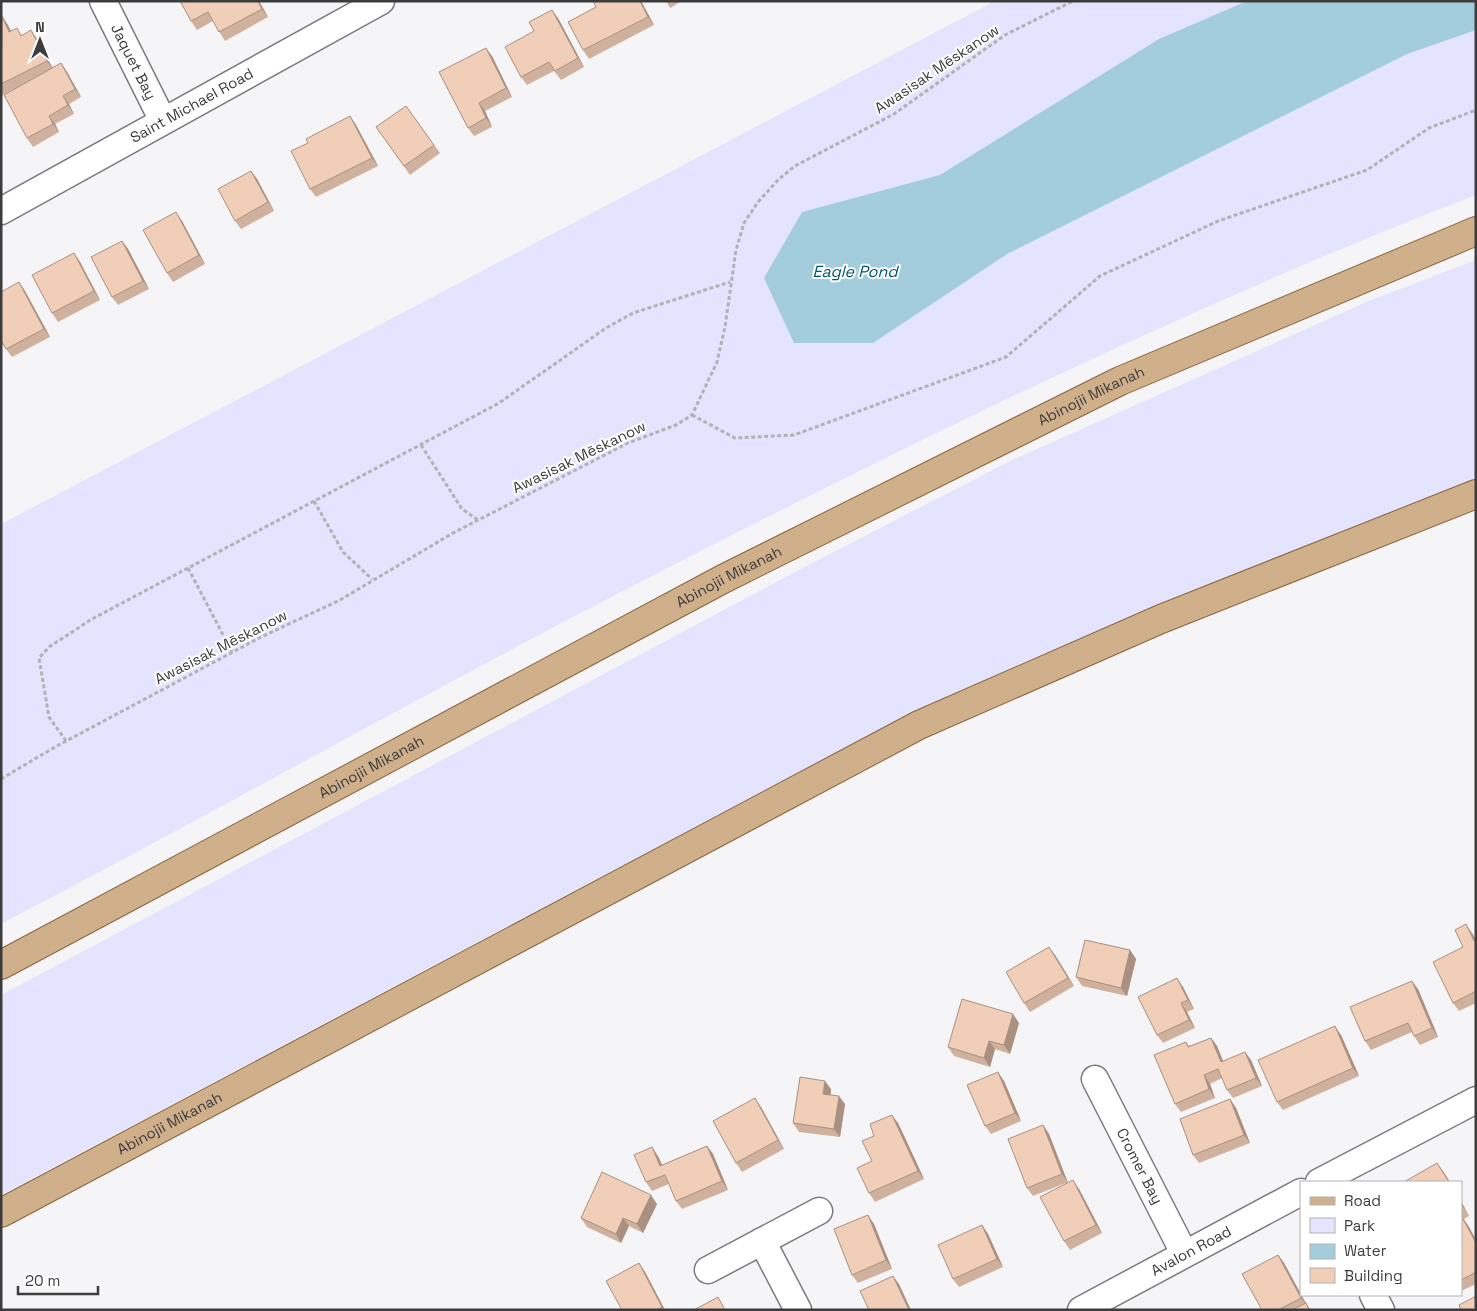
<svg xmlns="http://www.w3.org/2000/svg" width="1477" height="1311" font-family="'Space Grotesk',sans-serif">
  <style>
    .green { fill: #e4e4ff }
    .water { fill: #a3ccdd }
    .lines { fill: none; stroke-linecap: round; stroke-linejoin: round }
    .street-casing { stroke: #7b7b7e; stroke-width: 29 }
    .primary-casing { stroke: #88643d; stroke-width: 30 }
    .path { stroke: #b2b2b4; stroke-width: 3; stroke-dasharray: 4 2.5; stroke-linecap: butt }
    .street { stroke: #fff; stroke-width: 26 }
    .primary { stroke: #d0af8b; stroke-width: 28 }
    .wall { fill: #cfb19e }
    .shaded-wall { fill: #a99081 }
    .building { fill: #f1ceb8; stroke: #a99081 }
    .labels { text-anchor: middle; stroke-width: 4; stroke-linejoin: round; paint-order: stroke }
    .street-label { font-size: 15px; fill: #3c3c3d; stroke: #fff }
    .water-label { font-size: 16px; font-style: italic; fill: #00556d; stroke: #fff }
  </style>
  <rect width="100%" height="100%" fill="#f5f5f8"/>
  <path class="green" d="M995,1H1476V195C1183,308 900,448 621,592C413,700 209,815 1,924V524Z
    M1476,260V483L1413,510L1174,597L921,712L602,876L1,1195V995L797,571L1010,461L1371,300Z"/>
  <path class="water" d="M1247,1H1476V30L1407,54L1007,254L873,343H794L764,278L802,212L940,175L1159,39Z"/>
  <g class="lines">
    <g class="street-casing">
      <g id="street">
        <path id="s1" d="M103,1L163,121"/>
        <path id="s2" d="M1,211L381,1"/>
        <path id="s3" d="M1095,1079L1184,1253"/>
        <path d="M1319,1182L1476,1100"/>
        <path d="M762,1241L798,1310"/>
        <path d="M708,1270L819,1211"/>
        <path d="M1373,1295L1381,1310"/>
        <path id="s4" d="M1081,1310L1301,1192"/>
      </g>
    </g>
    <g class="primary-casing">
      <g id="primary">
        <path id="s5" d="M1,965L723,579L1120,381L1476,231"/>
        <path id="s6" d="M1,1213L919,725L1161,619L1476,494"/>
      </g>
    </g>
    <path class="path" d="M692,415L735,438L794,435L1006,357L1100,276L1218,221L1367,170L1429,128L1476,110
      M421,445L462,509L478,520
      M314,501L343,552L372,579
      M188,568L232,652
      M66,741L49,717L39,658L49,647L92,619L499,403L606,328L633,313L730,282
      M1,779L55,747L261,637L340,600L453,533L628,443L676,425L692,415L717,362L725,327L736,250L744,223L758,202L779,179L795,166L894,114L1005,35L1073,1"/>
    <use href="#street" class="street"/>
    <use href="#primary" class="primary"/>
  </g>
  <path class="wall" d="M180,1H259L268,17L225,41L213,21L197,30L191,21Z
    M593,1H641L654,25L589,59L583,50L596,7Z
    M666,1H682L670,8Z
    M2,16L11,31L22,35L37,39L53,68L61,63L67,72L81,97L69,104L74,114L55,124L59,132L33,147L27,138L14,89L1,96Z
    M558,18L584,67L561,80L554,71L527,85L521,77Z
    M492,56L512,97L485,111L492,127L474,136L468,128Z
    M406,106L440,153L410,175L376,127Z
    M350,116L356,125L378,166L316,197L310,189L308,143Z
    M251,171L257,179L274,211L241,229L235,221Z
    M182,221L205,264L173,282L167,273Z
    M122,241L128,249L149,289L118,305L112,297Z
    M74,253L80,262L100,300L58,322L52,313Z
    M19,282L25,291L50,337L12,357L6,349Z
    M1472,933L1476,940V1003L1459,1011L1453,1003L1463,947Z
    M1130,950L1136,959L1127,996L1082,986L1076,977Z
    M1055,955L1074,986L1030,1012L1024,1003Z
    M1183,987L1194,1009L1187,1012L1195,1028L1163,1043L1157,1035Z
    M1418,989L1438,1037L1420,1045L1414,1036L1412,1032L1371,1050L1365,1041Z
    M1019,1023L1010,1054L995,1049L990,1067L954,1056L948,1047Z
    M1341,1035L1359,1076L1283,1110L1277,1102Z
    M1211,1038L1217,1046L1223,1061L1245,1052L1251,1060L1262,1086L1233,1098L1227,1090L1222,1078L1210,1084L1215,1098L1181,1112L1175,1104L1186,1042L1189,1046Z
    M1004,1081L1021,1121L991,1134L985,1126Z
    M831,1089V1095L845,1104L840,1137L799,1132L793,1123Z
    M1230,1099L1236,1108L1250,1143L1199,1163L1193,1155Z
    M761,1107L784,1149L742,1172L736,1163Z
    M898,1123L924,1179L875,1202L869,1193L874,1136Z
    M1043,1125L1049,1134L1068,1183L1079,1189L1102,1233L1070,1250L1064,1241L1066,1183L1033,1196L1027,1188Z
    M707,1146L713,1154L728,1190L682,1209L676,1201L669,1184L652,1191L646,1182L658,1156L662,1165Z
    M1461,1201L1469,1216L1464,1219L1469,1227L1476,1240V1284L1461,1291Z
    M657,1204L643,1233L629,1226L621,1243L587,1227L581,1218Z
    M874,1224L892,1269L858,1283L852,1275Z
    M982,1225L988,1234L1003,1267L959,1287L953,1279Z
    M1278,1255L1284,1263L1306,1303L1311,1310H1262Z
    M639,1263L645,1272L665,1310H622Z"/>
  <path class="shaded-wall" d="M258,1H259L268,17L262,9Z
    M640,1H641L654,25L648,17Z
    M552,10L558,18L584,67L578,58Z
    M2,16L8,25L15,40L9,32Z
    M31,30L37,39L53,69L47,61Z
    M486,48L492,56L512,97L506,88Z
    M61,63L67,72L81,97L75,89Z
    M63,96L69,104L74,114L68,105Z
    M479,103L485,111L492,127L486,118Z
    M49,116L55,124L59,132L53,124Z
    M350,116L356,125L378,166L372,158Z
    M251,171L257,179L274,211L268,202Z
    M176,212L182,221L205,264L199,255Z
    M122,241L128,249L149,289L143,281Z
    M74,253L80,262L100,300L94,291Z
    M19,282L25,291L50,337L44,329Z
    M1466,924L1472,933L1476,940V943Z
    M1049,947L1055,955L1074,986L1068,978Z
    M1130,950L1136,959L1127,996L1121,988Z
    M1177,978L1183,987L1194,1009L1188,1000Z
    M1412,981L1418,989L1438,1037L1432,1028Z
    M1181,1003L1187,1012L1195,1028L1189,1020Z
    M1013,1014L1019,1023L1010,1054L1004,1045Z
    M1335,1026L1341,1035L1359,1076L1353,1068Z
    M1211,1038L1217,1046L1227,1071L1221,1062Z
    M989,1041L995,1049L990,1067L984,1058Z
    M1245,1052L1251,1060L1262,1086L1256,1078Z
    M998,1072L1004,1081L1021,1121L1015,1113Z
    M1204,1075L1210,1084L1215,1098L1209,1089Z
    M825,1081L831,1089L829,1102L823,1094Z
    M839,1096L845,1104L840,1137L834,1129Z
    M755,1098L761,1107L784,1149L778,1140Z
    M1230,1099L1236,1108L1250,1143L1244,1135Z
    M892,1115L898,1123L924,1179L918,1171Z
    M1043,1125L1049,1134L1068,1183L1062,1174Z
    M707,1146L713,1154L728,1190L722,1181Z
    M652,1147L658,1156L666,1174L660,1166Z
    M1437,1163L1443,1171L1450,1182H1449Z
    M1073,1180L1079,1189L1102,1233L1096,1225Z
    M651,1195L657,1204L643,1233L637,1224Z
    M1461,1201L1469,1216L1461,1203Z
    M868,1215L874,1224L892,1269L886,1260Z
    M623,1218L629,1226L621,1243L616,1234Z
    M1463,1219L1469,1227L1476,1240V1243Z
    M982,1225L988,1234L1003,1267L997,1259Z
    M1278,1255L1284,1263L1307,1306L1301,1298Z
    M639,1263L645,1272L665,1310H664L662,1307Z
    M893,1276L899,1284L911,1310H909Z"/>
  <path class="building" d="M180,1H258L262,9L219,32L208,12L191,21Z
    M593,1H640L648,17L583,50L568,22L596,7Z
    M552,10L578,58L555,71L549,62L521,77L505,47L534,31L529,22Z
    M2,16L9,32L17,28L21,36L31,30L47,61L1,84Z
    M486,48L506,88L479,103L486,118L468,128L439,72Z
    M61,63L75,89L63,96L68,105L49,116L53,124L27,138L4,95Z
    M406,106L434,145L404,166L376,127Z
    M350,116L372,158L310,189L291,151L308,143L306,139Z
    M251,171L268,202L235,221L218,189Z
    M176,212L199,255L167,273L143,230Z
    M122,241L143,281L112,297L91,257Z
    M74,253L94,291L52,313L32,275Z
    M19,282L44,329L6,349L1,340V292Z
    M1466,924L1474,941L1476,940V991L1453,1003L1433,962L1463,947L1455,930Z
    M1085,940L1130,950L1121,988L1076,977Z
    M1049,947L1068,978L1024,1003L1006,972Z
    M1177,978L1188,1000L1181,1003L1189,1020L1157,1035L1138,997Z
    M1412,981L1432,1028L1414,1036L1408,1023L1365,1041L1350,1007Z
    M962,999L1013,1014L1004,1045L989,1041L984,1058L948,1047Z
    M1335,1026L1353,1068L1277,1102L1258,1060Z
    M1211,1038L1221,1062L1245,1052L1256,1078L1227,1090L1218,1069L1204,1075L1209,1089L1175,1104L1154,1055L1186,1042L1188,1047Z
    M998,1072L1015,1113L985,1126L967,1085Z
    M800,1077L825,1081L823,1094L839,1096L834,1129L793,1123Z
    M755,1098L778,1140L736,1163L713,1121Z
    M1230,1099L1244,1135L1193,1155L1180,1119Z
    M892,1115L918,1171L869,1193L857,1168L872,1161L862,1141L874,1136L870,1124Z
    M1043,1125L1062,1174L1027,1188L1008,1139Z
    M707,1146L722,1181L676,1201L665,1175L646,1182L634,1155L652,1147L660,1166Z
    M1437,1163L1449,1182H1404Z
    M602,1172L651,1195L637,1224L623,1218L616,1234L581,1218Z
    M1073,1180L1096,1225L1064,1241L1040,1197Z
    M1461,1203L1463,1208L1461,1209Z
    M868,1215L886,1260L852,1275L834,1229Z
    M1463,1219L1476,1243V1272L1461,1280V1220Z
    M982,1225L997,1259L953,1279L938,1245Z
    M1278,1255L1301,1298L1278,1310H1262L1242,1274Z
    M639,1263L662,1307L657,1310H622L606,1281Z
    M893,1276L909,1310H869L860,1291Z
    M1476,1296V1310H1461L1459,1305Z
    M718,1297L725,1310H694Z
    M1306,1303L1309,1310H1292Z"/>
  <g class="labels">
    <g class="street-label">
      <text dy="5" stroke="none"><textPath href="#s1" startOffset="68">Jaquet Bay</textPath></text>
      <text transform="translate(937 69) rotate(-34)" y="5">Awasisak Mēskanow</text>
      <text dy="5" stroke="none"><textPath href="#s2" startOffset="218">Saint Michael Road</textPath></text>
      <text dy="5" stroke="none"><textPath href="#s5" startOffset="1230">Abinojii Mikanah</textPath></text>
      <text transform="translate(579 457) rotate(-26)" y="5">Awasisak Mēskanow</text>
      <text dy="5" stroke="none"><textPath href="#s5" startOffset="825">Abinojii Mikanah</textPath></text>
      <text transform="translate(221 647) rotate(-27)" y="5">Awasisak Mēskanow</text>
      <text dy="5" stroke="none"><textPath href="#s5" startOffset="420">Abinojii Mikanah</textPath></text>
      <text dy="5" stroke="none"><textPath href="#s6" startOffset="191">Abinojii Mikanah</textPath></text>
      <text dy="5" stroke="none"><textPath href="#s3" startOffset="98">Cromer Bay</textPath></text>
      <text dy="5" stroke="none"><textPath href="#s4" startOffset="125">Avalon Road</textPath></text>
    </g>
    <g class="water-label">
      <text x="855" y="277">Eagle Pond</text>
    </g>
  </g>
  <rect width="1477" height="1311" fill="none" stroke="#3c3c3d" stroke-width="5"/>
  <rect x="1300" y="1181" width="162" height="115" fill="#ffffff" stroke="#b1b1b1"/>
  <rect x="1310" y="1197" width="25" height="8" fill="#d0af8b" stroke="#b1b1b1"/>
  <text x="1344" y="1206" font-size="15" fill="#3c3c3d">Road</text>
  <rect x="1310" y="1218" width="25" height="15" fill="#e4e4ff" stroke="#b1b1b1"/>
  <text x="1344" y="1231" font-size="15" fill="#3c3c3d">Park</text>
  <rect x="1310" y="1244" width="25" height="15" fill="#a3ccdd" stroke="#b1b1b1"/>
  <text x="1344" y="1256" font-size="15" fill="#3c3c3d">Water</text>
  <rect x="1310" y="1268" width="25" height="15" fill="#f1ceb8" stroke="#b1b1b1"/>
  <text x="1344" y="1281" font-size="15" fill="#3c3c3d">Building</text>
  <g transform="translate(40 40)" stroke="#ffffff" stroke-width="4" paint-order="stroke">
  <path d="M0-4L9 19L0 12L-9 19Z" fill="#3c3c3d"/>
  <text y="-8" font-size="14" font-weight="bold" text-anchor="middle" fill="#3c3c3d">N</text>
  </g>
  <path d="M18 1286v8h80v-8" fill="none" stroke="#3c3c3d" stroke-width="2.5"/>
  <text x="25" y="1286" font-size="15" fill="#3c3c3d" stroke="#ffffff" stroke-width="4" paint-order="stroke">20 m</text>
</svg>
